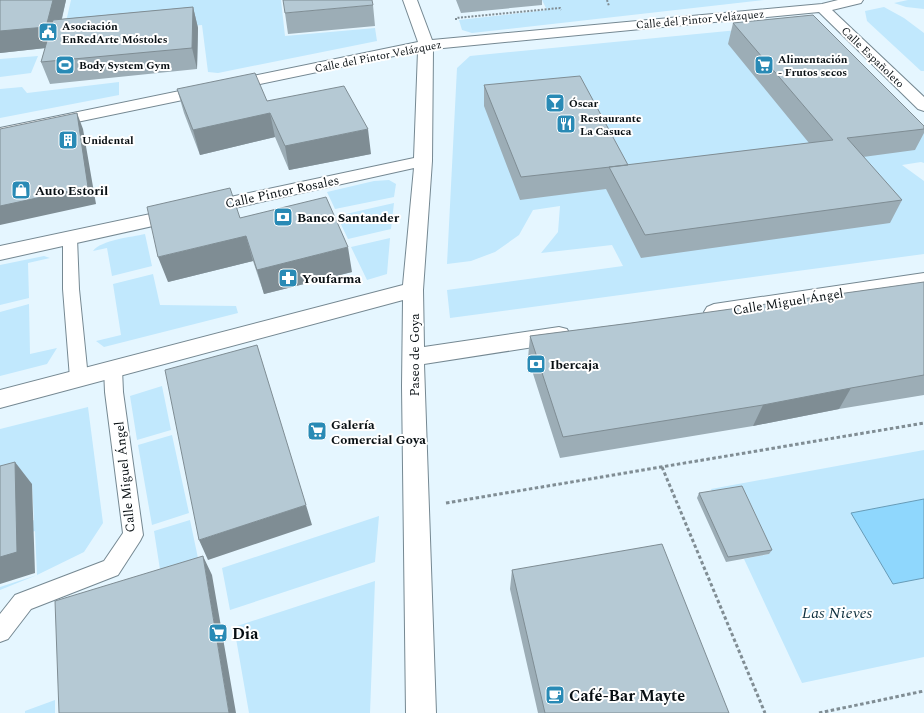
<svg xmlns="http://www.w3.org/2000/svg" width="924" height="713" font-family="Spectral,serif">
  <style>
    .green { fill: #c1e8fd }
    .water { fill: #8fd7fd; stroke: #669bb7 }
    .lines { fill: none; stroke-linecap: round; stroke-linejoin: round }
    .lane-casing { stroke: #758892; stroke-width: 2 }
    .street-casing { stroke: #758892; stroke-width: 2 }
    .path-far1 { stroke: #808d94; stroke-width: 2; stroke-dasharray: 2 1.5; stroke-linecap: butt }
    .path { stroke: #808d94; stroke-width: 3; stroke-dasharray: 3.5 2.5; stroke-linecap: butt }
    .lane { fill: #fff; fill-rule: evenodd }
    .street { fill: #fff; fill-rule: evenodd }
    .wall { fill: #9cadb6 }
    .shaded-wall { fill: #7f8d94 }
    .building { fill: #b5c9d4; stroke: #7f8d94 }
    .labels { text-anchor: middle; stroke-width: 4; stroke-linejoin: round; paint-order: stroke }
    .far-street-label { font-size: 11px; fill: #080f13; stroke: #fff }
    .far-poi-label { font-size: 11px; font-weight: bold; fill: #080f13; stroke: #fff; text-anchor: start }
    .poi-label { font-size: 13px; font-weight: bold; fill: #080f13; stroke: #fff; text-anchor: start }
    .street-label { font-size: 13px; fill: #080f13; stroke: #fff }
    .near-park-label { font-size: 16px; font-style: italic; fill: #0e303f; stroke: #fff }
    .near-poi-label { font-size: 16px; font-weight: bold; fill: #080f13; stroke: #fff; text-anchor: start }
  </style>
  <rect width="100%" height="100%" fill="#e5f6ff"/>
  <path class="green" d="M71,0H281L285,36L375,28L377,41L218,73L208,72L202,25L62,39Z
    M542,0H764L472,33L462,30L459,20L547,10Z
    M908,0H924V9L906,7L894,3Z
    M884,7L904,18L924,33V71H921L867,21L865,11Z
    M810,23L924,132V163L921,162L902,165L924,181V254L450,318L447,290L623,266L612,245L541,253L558,232L560,206L533,210L519,235L495,252L471,261L447,264L457,68L470,56Z
    M38,56L31,73L0,77V59Z
    M119,82V95L0,118V89L22,87L27,93Z
    M389,180L396,184L394,197L335,209L327,192L374,181Z
    M394,203L391,229L348,239L337,216Z
    M145,234L152,266L112,276L107,248L93,251C101,240 132,237 145,234Z
    M390,238L387,274L367,280L351,247Z
    M44,256L50,258L28,263L29,298L0,305V265Z
    M153,274L160,305L236,306L238,313L104,347L96,341L121,335L113,284Z
    M29,304L30,354L57,348L47,364L0,376V312Z
    M162,386L171,430L137,440L130,396Z
    M88,407L103,523L84,552L37,575L0,590V587L37,575L35,531L27,534V523L34,520L32,484L0,493V429Z
    M172,435L189,513L152,525L138,445Z
    M924,450V499L851,513L893,584L924,578V657L802,683L744,559L769,554L714,496L711,489Z
    M379,516L375,562L230,610L222,568Z
    M190,520L199,563L161,576L154,531Z
    M375,581L370,713H249L234,627Z
    M55,700V713H25V711Z"/>
  <path class="water" d="M924,499V578L893,584L851,513Z"/>
  <g class="lines">
    <g class="lane-casing">
      <path id="lane" d="M70,233L75,235L77,238L79,289L88,378L85,383L79,385L73,383L70,378L63,289V238L65,235Z
        M113,362L119,364L122,369L123,392L143,535L140,541L118,575L31,609L8,639L0,642V614L15,595L104,561L123,533L105,392L104,369L107,364Z"/>
    </g>
    <g class="street-casing">
      <path id="street" d="M403,0H417L432,40L822,4L838,0H863L861,3L832,10L924,97V111L918,109L819,12L433,49L432,161L423,290L424,347L559,327L567,329L570,335L567,341L559,343L424,364L436,713H406L402,386L403,300L0,408V390L403,285L414,168L0,260V246L414,158L418,51L0,138V128L418,42Z
        M924,273V287L714,320L707,317L704,312L707,307L714,304Z"/>
    </g>
    <path class="path-far1" d="M607,0L609,6
      M456,20V18L560,8L561,10"/>
    <path class="path" d="M662,467L765,713
      M446,503L924,423
      M819,713L924,691"/>
    <use href="#lane" class="lane"/>
    <use href="#street" class="street"/>
  </g>
  <path class="wall" d="M0,0H66L62,19L193,7L198,28L197,69L50,84L41,62L45,48L0,53Z
    M456,0H542V5L461,13Z
    M373,5L375,26L288,34L285,13Z
    M733,23L924,129V133L915,150L863,157L902,200L890,223L641,258L606,189L520,200L484,106V85L628,165L809,143L728,44Z
    M177,89L267,101L371,154L289,170L275,137L200,155L184,113Z
    M240,218L352,272L264,294L253,261L168,282Z
    M924,282V395L839,409L753,426L560,458L528,358L530,336L631,323Z
    M699,493L772,550L769,554L726,562L697,498Z
    M512,570L729,713H538L510,589Z"/>
  <path class="shaded-wall" d="M53,0H66L55,47L0,53V31Z
    M193,7L198,28L197,69L192,48Z
    M77,113L83,129L96,204L0,225V206Z
    M270,113L275,137L200,155L193,130Z
    M368,129L371,154L289,170L285,146Z
    M246,236L253,261L168,282L158,257Z
    M348,247L352,272L264,294L257,270Z
    M851,388L839,409L753,426L763,405Z
    M15,462L32,484L35,573L0,584V557Z
    M306,505L312,525L208,560L199,540Z
    M203,556L212,575L236,713H229Z"/>
  <path class="building" d="M0,0H53L46,27L0,31Z
    M283,0H372L373,5L285,13Z
    M193,7L192,48L41,62L53,20Z
    M813,15L924,126V129L847,138L902,200L645,235L609,167L833,140L733,23Z
    M255,73L267,101L344,86L368,129L285,146L270,113L193,130L177,89Z
    M580,76L628,165L521,177L484,85Z
    M77,113L88,187L0,206V129Z
    M230,188L240,218L326,197L348,247L257,270L246,236L158,257L147,207Z
    M924,282V375L851,388L763,405L563,437L530,336L631,323Z
    M257,345L306,505L199,540L165,370Z
    M15,462L17,552L0,557V466Z
    M742,486L772,550L728,557L699,493Z
    M662,544L729,713H545L512,570Z
    M203,556L229,713H59L55,601Z"/>
  <defs>
    <g id="civic-square" transform="scale(1)"><rect x="-9" y="-9" width="18" height="18" rx="4" fill="#298ab5" stroke="#fff"/><path d="M-.6-6.5H3V-4.5H.6V-3L4-1V1h2V6H-6V1h2V-1L-.6-3ZM-1.2 2.5V6h2.4V2.5Z" fill="#fff"/></g>
    <g id="stadium-square" transform="scale(1)"><rect x="-9" y="-9" width="18" height="18" rx="4" fill="#298ab5" stroke="#fff"/><path d="M0-5a6.5 5 0 1 0 0 10a6.5 5 0 1 0 0-10ZM-3.5-1.8h7v3.6h-7Z" fill="#fff"/></g>
    <g id="supermarket-square" transform="scale(1)"><rect x="-9" y="-9" width="18" height="18" rx="4" fill="#298ab5" stroke="#fff"/><path d="M-6-5.5h2.5l.6 2H6L4.5 2H-2.5L-4.4-4H-6ZM-1.5 3.2a1.3 1.3 0 1 0 .1 0ZM3 3.2a1.3 1.3 0 1 0 .1 0Z" fill="#fff"/></g>
    <g id="bar-square" transform="scale(1)"><rect x="-9" y="-9" width="18" height="18" rx="4" fill="#298ab5" stroke="#fff"/><path d="M-6-5H6L.8 .8V4.5H3.5V6h-7V4.5H-.8V.8Z" fill="#fff"/></g>
    <g id="restaurant-square" transform="scale(1)"><rect x="-9" y="-9" width="18" height="18" rx="4" fill="#298ab5" stroke="#fff"/><path d="M-5-6h1v4h1v-4h1v4h1v-4h1v5L-1.5 .5V6h-2V.5L-5-1ZM5-6V6H3V1.5H1.5Q1.5-4 5-6Z" fill="#fff"/></g>
    <g id="building-square" transform="scale(1)"><rect x="-9" y="-9" width="18" height="18" rx="4" fill="#298ab5" stroke="#fff"/><path d="M-4-6H4V6H1V3H-1V6H-4ZM-2.5-4.3h1.7v1.8h-1.7ZM.8-4.3h1.7v1.8H.8ZM-2.5-1h1.7V.8h-1.7ZM.8-1h1.7V.8H.8Z" fill="#fff"/></g>
    <g id="shop-square" transform="scale(1)"><rect x="-9" y="-9" width="18" height="18" rx="4" fill="#298ab5" stroke="#fff"/><path d="M-5-2.5h2.3a2.7 3.5 0 0 1 5.4 0H5L5.5 6h-11ZM-1.5-2.5h3a1.5 2.3 0 0 0-3 0Z" fill="#fff"/></g>
    <g id="bank-square" transform="scale(1)"><rect x="-9" y="-9" width="18" height="18" rx="4" fill="#298ab5" stroke="#fff"/><path d="M-6-4H6V4H-6ZM0-2.3a2.3 2.3 0 1 0 0 4.6a2.3 2.3 0 1 0 0-4.6Z" fill="#fff"/></g>
    <g id="pharmacy-square" transform="scale(1)"><rect x="-9" y="-9" width="18" height="18" rx="4" fill="#298ab5" stroke="#fff"/><path d="M-2-6h4v4h4v4h-4v4h-4v-4h-4v-4h4Z" fill="#fff"/></g>
    <g id="cafe-square" transform="scale(1)"><rect x="-9" y="-9" width="18" height="18" rx="4" fill="#298ab5" stroke="#fff"/><path d="M-5.5-4.5H6V0H3Q3 3.5 0 3.5H-2.5Q-5.5 3.5-5.5 0ZM3-3.2v2h1.7v-2ZM-6 4.5H4V6H-6Z" fill="#fff"/></g>
  </defs>
  <g fill-rule="evenodd">
    <use href="#civic-square" x="48" y="32"/>
    <use href="#stadium-square" x="65" y="65"/>
    <use href="#supermarket-square" x="764" y="65"/>
    <use href="#bar-square" x="555" y="103"/>
    <use href="#restaurant-square" x="566" y="124"/>
    <use href="#building-square" x="68" y="140"/>
    <use href="#shop-square" x="21" y="190"/>
    <use href="#bank-square" x="283" y="217"/>
    <use href="#pharmacy-square" x="288" y="278"/>
    <use href="#bank-square" x="536" y="364"/>
    <use href="#supermarket-square" x="317" y="431"/>
    <use href="#supermarket-square" x="218" y="633"/>
    <use href="#cafe-square" x="555" y="695"/>
  </g>
  <g class="labels">
    <g class="far-street-label">
      <text transform="translate(700 19) rotate(-5)" y="4">Calle del Pintor Velázquez</text>
      <text transform="translate(378 56) rotate(-11)" y="4">Calle del Pintor Velázquez</text>
      <text transform="translate(873 57) rotate(44)" y="4">Calle Españoleto</text>
    </g>
    <g class="far-poi-label">
      <text x="62" y="30">Asociación<tspan x="62" dy="13">EnRedArte Móstoles</tspan></text>
      <text x="778" y="63">Alimentación<tspan x="778" dy="13">- Frutos secos</tspan></text>
      <text x="79" y="69">Body System Gym</text>
      <text x="569" y="107">Óscar</text>
      <text x="580" y="122">Restaurante<tspan x="580" dy="13">La Casuca</tspan></text>
      <text x="82" y="144">Unidental</text>
    </g>
    <g class="poi-label">
      <text x="35" y="195">Auto Estoril</text>
      <text x="297" y="222">Banco Santander</text>
      <text x="302" y="283">Youfarma</text>
      <text x="550" y="369">Ibercaja</text>
      <text x="331" y="429">Galería<tspan x="331" dy="15">Comercial Goya</tspan></text>
    </g>
    <g class="street-label">
      <text transform="translate(282 191) rotate(-12)" y="5">Calle Pintor Rosales</text>
      <text transform="translate(788 301) rotate(-9)" y="5">Calle Miguel Ángel</text>
      <text transform="translate(414 355) rotate(-90)" y="5">Paseo de Goya</text>
      <text transform="translate(124 477) rotate(-96)" y="5">Calle Miguel Ángel</text>
    </g>
    <g class="near-park-label">
      <text x="837" y="618">Las Nieves</text>
    </g>
    <g class="near-poi-label">
      <text x="232" y="639">Dia</text>
      <text x="569" y="701">Café-Bar Mayte</text>
    </g>
  </g>
</svg>
